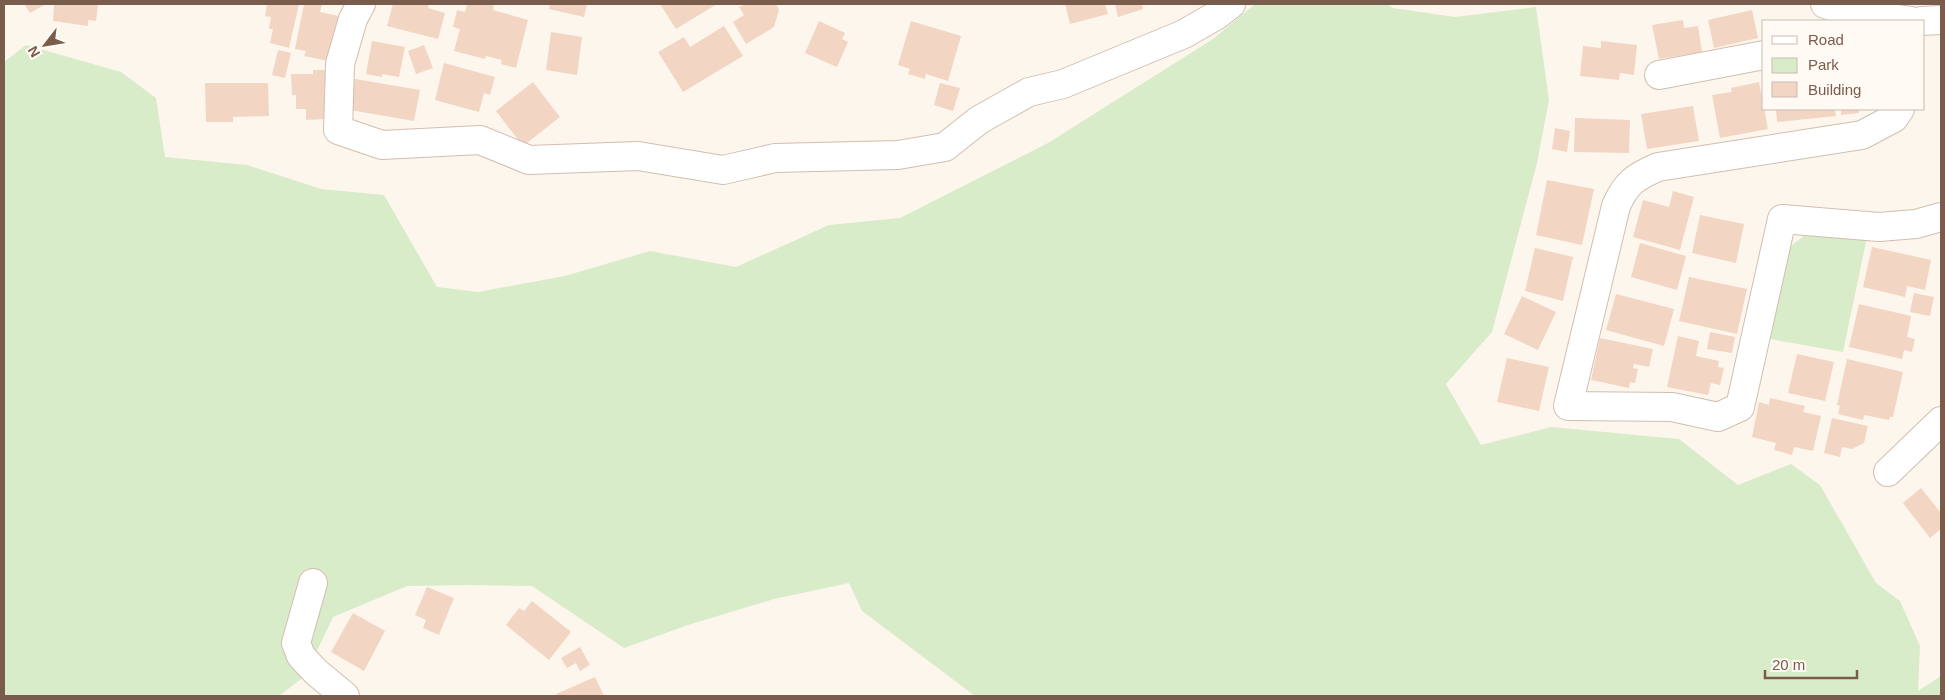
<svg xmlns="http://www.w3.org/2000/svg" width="1945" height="700" font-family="Arial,sans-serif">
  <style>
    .green { fill: #d8ecc9 }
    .building { fill: #f3d5c3 }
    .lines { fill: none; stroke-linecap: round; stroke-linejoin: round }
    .minor-casing { stroke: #d1beb0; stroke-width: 30 }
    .minor { stroke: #fff; stroke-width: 28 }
  </style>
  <rect width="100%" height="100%" fill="#fdf6ec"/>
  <path class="green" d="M1255,4H1387L1393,8L1455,17L1536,7L1549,100L1537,163L1492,332L1446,384L1481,445L1551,427L1679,439L1738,485L1791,464L1820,485L1876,583L1900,601L1920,646L1918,691L1941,676V696H975L862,611L849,583L774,599L688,625L624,648L532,586L468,585L407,586L333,617L305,676L279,696H4V62L26,45L121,72L156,98L165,157L247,165L321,189L384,195L437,287L478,292L565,276L650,251L736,267L829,225L900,218L1048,143L1213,39Z
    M1805,235L1867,237L1843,352L1770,339L1787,249Z"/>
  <path class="building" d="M24,4H46L30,13Z
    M54,4H98L96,21L88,20V26L53,21Z
    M267,4H299L289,48L270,43L273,29H269L271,17L265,16Z
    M304,4H322L320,12L343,17L328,61L304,56L306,51L295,49Z
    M393,4H429L428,8L445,13L438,39L387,26Z
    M467,4H494L493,10L528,20L516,68L501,64L502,60L486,56L485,59L454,51L460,29L453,27L457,10L465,12Z
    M550,4H587L584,17L549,9Z
    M660,4H717L676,29Z
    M746,4H776L779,10L774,27L746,44L733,22L744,15L739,7Z
    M1065,4H1105L1108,14L1070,24Z
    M1115,4H1142L1143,9L1118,17Z
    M1752,10L1758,38L1714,48L1708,20Z
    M1683,20L1684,28L1698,26L1702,52L1659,59L1652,25Z
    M819,21L845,33L842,39L848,42L837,67L805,53Z
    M911,21L961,36L948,81L926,74L925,79L908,74L910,69L898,65Z
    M724,26L743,56L683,92L658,52L684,37L690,47Z
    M551,32L582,37L577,75L546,70Z
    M372,41L405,47L399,77L382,74V77L366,74Z
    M1601,41L1637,45L1634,75L1620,73L1619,80L1580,76L1583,46L1601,48Z
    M424,45L433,68L416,74L408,51Z
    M278,50L291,53L285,78L272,75Z
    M444,63L495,77L490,95L484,93L479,112L435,100Z
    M313,70H329V86H324V119L306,120V109H296V95H292L291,74H313Z
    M355,79L420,90L414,121L350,110Z
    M533,82L560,117L523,146L496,111Z
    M1759,82L1768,129L1720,138L1712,95L1732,92L1731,88Z
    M205,83H268L269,116L233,117V122H206Z
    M940,83L960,88L953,111L934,105Z
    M1693,106L1699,141L1647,149L1641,114Z
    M1776,109H1835L1836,116L1777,122Z
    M1841,109H1859V113L1841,115Z
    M1575,118L1630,120L1629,153L1574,152Z
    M1555,128L1570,131L1567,152L1552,149Z
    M1547,180L1594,189L1582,245L1536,235Z
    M1673,191L1694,197L1680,250L1633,237L1643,200L1669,207Z
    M1700,215L1744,224L1736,263L1692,253Z
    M1640,243L1686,256L1677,290L1631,277Z
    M1872,247L1931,260L1925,290L1907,286L1905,297L1863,287Z
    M1535,248L1573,257L1563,301L1525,291Z
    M1689,277L1747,289L1737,334L1679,321Z
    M1914,293L1934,297L1930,316L1910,312Z
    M1616,294L1674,309L1664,346L1606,330Z
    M1522,296L1556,312L1538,350L1504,334Z
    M1859,304L1911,316L1907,337L1915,339L1912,352L1904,350L1902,359L1849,347Z
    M1710,332L1735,337L1732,353L1707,349Z
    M1678,336L1699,341L1696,356L1719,361L1718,367L1724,368L1720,385L1711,383L1708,395L1667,387Z
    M1600,338L1653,349L1649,367L1634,364L1633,368L1638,369L1635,383L1630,382L1629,388L1591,380Z
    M1797,354L1834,362L1825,401L1788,393Z
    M1507,358L1549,367L1539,411L1497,402Z
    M1847,359L1903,372L1893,417H1890L1889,420L1864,415L1863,420L1838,414L1840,406L1837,405Z
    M1770,398L1805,406L1803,412L1821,416L1813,451L1794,447L1792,455L1774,450L1776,443L1752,437L1759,402L1769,405Z
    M1832,418L1868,426L1864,443L1852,449L1842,447L1840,457L1824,453Z
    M1921,488L1941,513V529L1930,538L1903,503Z
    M427,587L454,598L439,635L423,628L426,620L415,615Z
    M532,601L571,632L549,660L506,625L519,608L524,611Z
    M353,613L385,631L364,671L331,652Z
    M580,647L590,665L580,671L576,663L567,668L561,658Z
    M595,677L604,696H557L556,694Z"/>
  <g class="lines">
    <g class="minor-casing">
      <path id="minor" d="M361,4L353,19L340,64L338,130L382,145L480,140L529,160L638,156L723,170L775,158L898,155L945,147L979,120L1029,92L1063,84L1184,34L1217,15L1231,4
        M1825,4L1855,13L1912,21
        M1921,21L1941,20
        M1659,75L1764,55
        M1900,109L1894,118L1862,135L1658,167C1635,177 1626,183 1616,206L1568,406L1672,407L1718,417L1740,407L1782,219L1879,227L1916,224L1941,217
        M1888,472L1941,421
        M313,583L296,643L301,656L316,672L345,696"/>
    </g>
    <use href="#minor" class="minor"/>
  </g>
  <rect width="1945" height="700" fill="none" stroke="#7a5c4d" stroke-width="10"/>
  <rect x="1762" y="20" width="162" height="90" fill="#fffaf3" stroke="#cabbb1"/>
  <rect x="1772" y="36" width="25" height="8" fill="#ffffff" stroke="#cabbb1"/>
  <text x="1808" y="45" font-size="15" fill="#7a5c4d">Road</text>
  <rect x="1772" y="58" width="25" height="15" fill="#d8ecc9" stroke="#cabbb1"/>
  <text x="1808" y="70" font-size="15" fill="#7a5c4d">Park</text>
  <rect x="1772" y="82" width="25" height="15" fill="#f3d5c3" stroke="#cabbb1"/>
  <text x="1808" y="95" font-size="15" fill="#7a5c4d">Building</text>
  <g transform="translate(45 45) rotate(239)" stroke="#fffaf3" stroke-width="4" paint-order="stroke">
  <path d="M0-4L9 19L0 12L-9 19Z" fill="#7a5c4d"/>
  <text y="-8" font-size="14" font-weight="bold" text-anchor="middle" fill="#7a5c4d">N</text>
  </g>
  <path d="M1765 670v8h92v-8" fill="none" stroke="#7a5c4d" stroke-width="2.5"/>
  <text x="1772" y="670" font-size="15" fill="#7a5c4d" stroke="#fffaf3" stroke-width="4" paint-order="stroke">20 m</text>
</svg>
